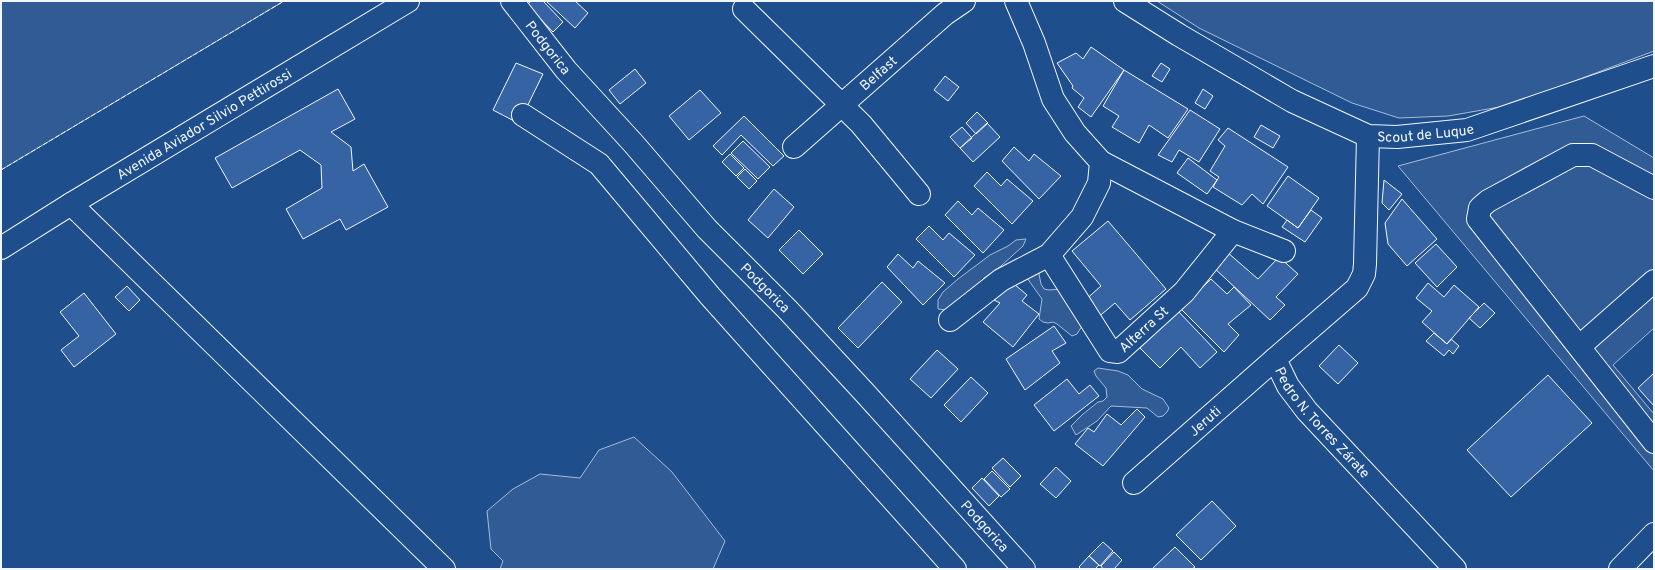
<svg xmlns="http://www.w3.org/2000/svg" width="1655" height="570" font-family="Overpass,sans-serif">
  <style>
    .built { fill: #305b95; stroke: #a8bbd7 }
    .building { fill: #3563a3; stroke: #f2f6ff }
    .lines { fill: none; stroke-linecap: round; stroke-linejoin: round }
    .minor-casing { stroke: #f2f6ff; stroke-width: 24 }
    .major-casing { stroke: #f2f6ff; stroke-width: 24 }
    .minor { stroke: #1f4e8c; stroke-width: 22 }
    .major { stroke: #1f4e8c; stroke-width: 22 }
    .fence { stroke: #f2f6ff; stroke-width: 1; stroke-dasharray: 5 2; stroke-linecap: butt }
    .labels { text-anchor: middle; stroke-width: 3; stroke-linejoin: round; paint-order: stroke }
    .street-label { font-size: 14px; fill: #f2f6ff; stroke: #1f4e8c }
  </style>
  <rect width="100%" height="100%" fill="#1f4e8c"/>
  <path class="built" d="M1,1H284L1,170Z
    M1157,1H1654V51L1511,105L1448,116L1399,118L1352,103L1199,28Z
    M1584,116L1654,158V328L1613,365L1654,414V471L1398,166Z
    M1026,239L1023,246L1001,266L984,278L964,300L947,310L938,309V300L943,292L958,279L990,255L1008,246L1016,240Z
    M1038,269L1041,284L1044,289L1049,290L1060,289L1082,326L1077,334L1072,336L1057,324L1053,322L1048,323L1043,322L1039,319L1042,299L1027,278Z
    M1098,368L1118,371L1128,375L1142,389L1163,399L1169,408L1167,412L1163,416L1158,417L1147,408L1111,406L1097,421L1076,435L1071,426L1082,415L1098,402L1103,401L1107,397L1106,388L1096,376L1094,371Z
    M634,437L672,472L725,541L713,569H500L503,561L491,549L487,511L513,489L540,474L580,478L599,450Z"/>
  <path class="building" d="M531,1H543L563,22L553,32L527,5Z
    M548,1H575L588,13L575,28L547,2Z
    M1091,47L1124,70L1091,117L1078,107L1084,98L1072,88L1073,86L1057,63L1076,53L1083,59Z
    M516,63L543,74L523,115L518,123L493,110Z
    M1161,63L1170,69L1162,82L1152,76Z
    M635,69L646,83L620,104L609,90Z
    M1124,70L1188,109L1168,138L1149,125L1139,143L1112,127L1119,116L1103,106Z
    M945,76L959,87L948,101L934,90Z
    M338,89L355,119L331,132L351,147L353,171L364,164L388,207L346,230L340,219L303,239L286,209L322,188L321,165L300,150L232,188L215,158Z
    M1203,89L1213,96L1205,109L1195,103Z
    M700,90L721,113L689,140L669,116Z
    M1190,110L1220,129L1199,162L1179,150L1172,162L1158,155Z
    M977,112L988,123L976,134L966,123Z
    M744,116L784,156L773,166L741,135L722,155L713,146Z
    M987,123L1000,137L973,162L960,148Z
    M1261,125L1280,136L1273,148L1254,137Z
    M962,127L972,138L960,148L950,137Z
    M1228,128L1288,167L1263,204L1252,194L1242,205L1213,187L1219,177L1210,171L1225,146L1218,140Z
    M743,141L770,167L758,179L731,153Z
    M1014,147L1029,161L1034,154L1061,176L1039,199L1002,161Z
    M730,154L744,168L736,176L722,162Z
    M1188,158L1217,180L1207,194L1177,173Z
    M745,169L757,181L749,189L737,177Z
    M987,172L1001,186L1007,179L1033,201L1012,224L974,186Z
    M1288,176L1319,198L1298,228L1267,206Z
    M1384,180L1402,194L1389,210L1382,203Z
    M774,189L794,207L768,238L748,220Z
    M1402,199L1437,239L1407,266L1388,244L1385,223Z
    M958,201L972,215L978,208L1004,230L983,253L945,215Z
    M1311,210L1322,218L1305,242L1282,227L1287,220L1298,228Z
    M1108,221L1166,289L1130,320L1115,303L1096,319L1083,302L1101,286L1072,251Z
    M929,226L943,240L949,233L975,255L954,277L916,239Z
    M799,230L823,254L803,274L779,250Z
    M1436,244L1457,267L1437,287L1415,263Z
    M1227,252L1258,279L1279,257L1298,274L1276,297L1285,305L1270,320L1213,267Z
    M898,254L913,268L918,261L945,283L923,305L887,267Z
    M1211,279L1227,294L1234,287L1251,305L1228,324L1239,335L1224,352L1181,309Z
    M882,282L902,302L858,348L838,328Z
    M1428,283L1444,297L1454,285L1479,307L1447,344L1422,322L1432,311L1416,298Z
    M1014,284L1027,295L1022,301L1039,314L1013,347L983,322L1000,303L994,300Z
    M127,286L140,300L129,311L115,297Z
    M84,293L116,334L74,367L61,350L79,336L60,312Z
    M1484,303L1495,313L1480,328L1469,318Z
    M1178,311L1217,352L1200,368L1181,347L1160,368L1140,348Z
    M1054,326L1066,343L1052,351L1060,363L1025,390L1006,359Z
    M1434,333L1447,344L1451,339L1459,346L1453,354L1449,350L1444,356L1426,341Z
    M1339,345L1358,363L1338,384L1319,366Z
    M937,350L958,369L931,398L910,379Z
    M1654,373V406L1638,388Z
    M1548,375L1592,423L1511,497L1467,450Z
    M971,377L988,393L961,422L944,405Z
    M1067,379L1079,394L1090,385L1099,396L1054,431L1034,405Z
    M1137,409L1145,417L1103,466L1075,444L1088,428L1094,432L1107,414L1121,425Z
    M1003,458L1021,476L1010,487L992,468Z
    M1056,467L1071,481L1056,498L1040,484Z
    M992,471L1010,489L1001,497L984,479Z
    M982,478L999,496L989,506L972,488Z
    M1212,501L1236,526L1201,560L1176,535Z
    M1103,542L1113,551L1100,566L1089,556Z
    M1175,547L1195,567L1192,569H1152Z
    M1114,552L1122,560L1114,569H1103L1101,566Z
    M1089,556L1099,565L1095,569H1081L1079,567Z"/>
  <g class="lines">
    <g class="minor-casing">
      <g id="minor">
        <path id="s1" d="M512,1L566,70L633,143L707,229L787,309L864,392L1024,569"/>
        <path id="s2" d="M1125,1L1179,35L1292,101L1368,136L1397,137L1467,130L1654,66"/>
        <path d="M744,9L861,124L919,194"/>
        <path d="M523,115L599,164L710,296L955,569"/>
        <path id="s3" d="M1368,136L1365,264L1364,274L1357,288L1275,359L1288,386L1307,411L1455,569"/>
        <path id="s4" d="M794,147L945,14L964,1"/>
        <path d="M1101,162L1233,231L1284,251"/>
        <path d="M1654,188L1592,155H1573L1488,201L1480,208L1478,219L1654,442"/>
        <path d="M71,204L444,569"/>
        <path id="s5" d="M1049,255L1110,351L1118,352L1184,292L1233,231"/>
        <path d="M950,320L1001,280L1049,255L1082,217L1099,183L1101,162L1075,133L1053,99L1034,43L1016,1"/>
        <path d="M1580,346L1654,281"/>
        <path id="s6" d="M1134,483L1275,359"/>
        <path d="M1620,569L1654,534"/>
      </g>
    </g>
    <g class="major-casing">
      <g id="major">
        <path id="s7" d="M1,248L71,204L408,1"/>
      </g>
    </g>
    <use href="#minor" class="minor"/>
    <use href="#major" class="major"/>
    <path class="fence" d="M1,170L284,1"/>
  </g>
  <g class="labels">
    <g class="street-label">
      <text dy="5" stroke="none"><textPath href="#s1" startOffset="59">Podgorica</textPath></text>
      <text dy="5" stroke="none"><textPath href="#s4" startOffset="112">Belfast</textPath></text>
      <text dy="5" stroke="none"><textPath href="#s7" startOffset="238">Avenida Aviador Silvio Pettirossi</textPath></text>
      <text dy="5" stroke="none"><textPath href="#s2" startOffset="336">Scout de Luque</textPath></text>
      <text dy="5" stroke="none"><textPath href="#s1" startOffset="383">Podgorica</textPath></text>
      <text dy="5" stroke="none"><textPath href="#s5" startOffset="156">Alterra St</textPath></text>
      <text dy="5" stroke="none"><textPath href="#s6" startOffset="94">Jeruti</textPath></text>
      <text dy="5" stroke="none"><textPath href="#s3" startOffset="342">Pedro N. Torres Zárate</textPath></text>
      <text dy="5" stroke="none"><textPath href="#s1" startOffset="707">Podgorica</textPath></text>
    </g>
  </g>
  <rect width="1655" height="570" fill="none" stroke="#f2f6ff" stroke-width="4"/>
</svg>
